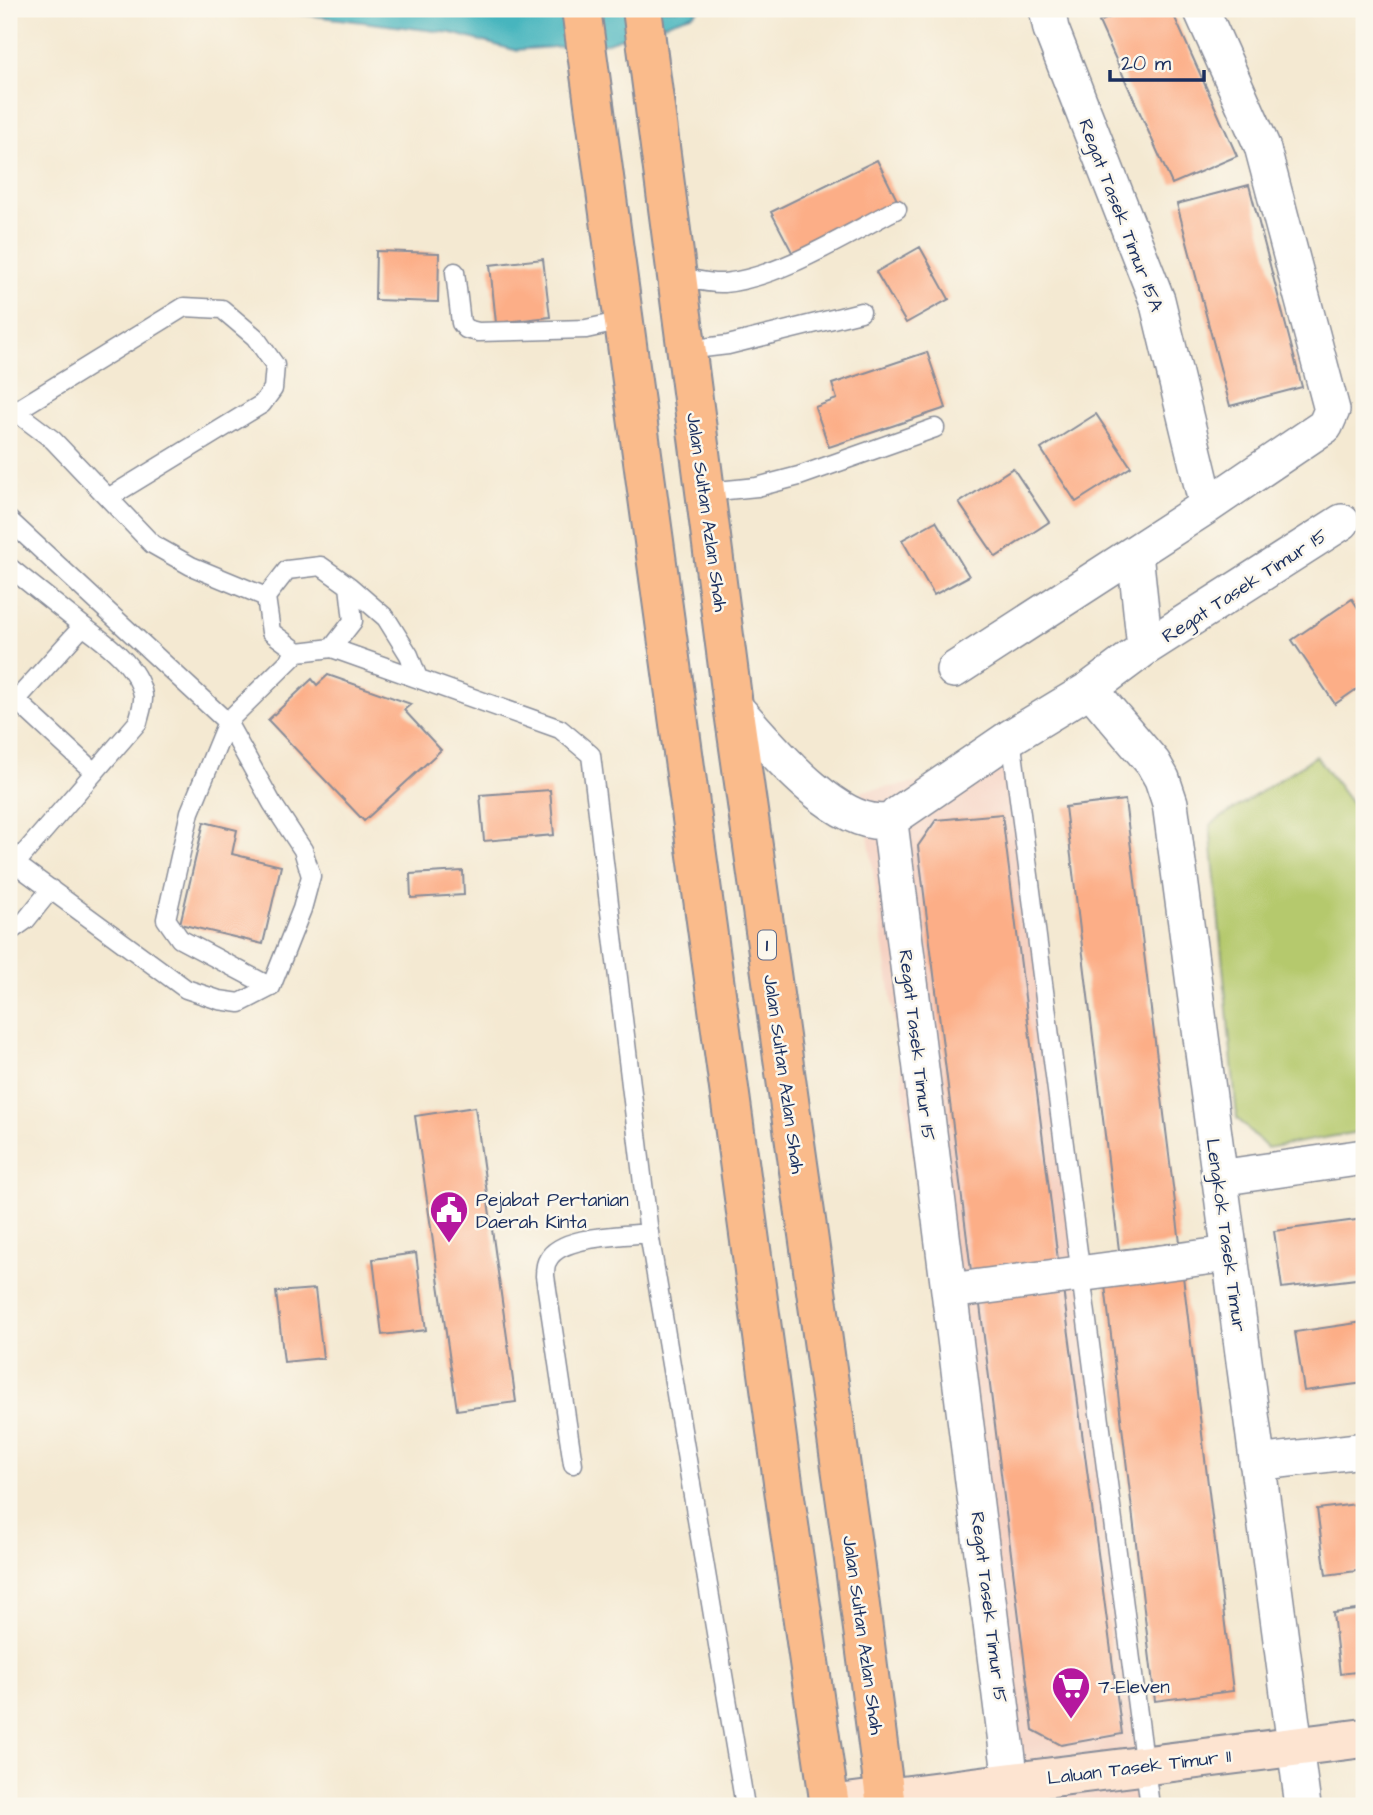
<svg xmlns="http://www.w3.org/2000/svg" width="1373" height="1815" font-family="'Architects Daughter',sans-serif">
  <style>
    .built { fill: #f6d2c3 }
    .green { fill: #b5c96d; stroke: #687c66; stroke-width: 2 }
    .water { fill: #46b5be; stroke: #30728e; stroke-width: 2 }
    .building { fill: #fcae87 }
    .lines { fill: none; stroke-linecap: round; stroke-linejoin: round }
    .lane-casing { stroke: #888c98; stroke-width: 21 }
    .street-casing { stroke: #888c98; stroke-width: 38 }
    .secondary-casing { stroke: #888c98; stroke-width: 42 }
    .primary-casing { stroke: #888c98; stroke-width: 42 }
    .lane { stroke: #fff; stroke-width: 18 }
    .street { stroke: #fff; stroke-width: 35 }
    .secondary { stroke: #fde4d1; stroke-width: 38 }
    .primary { stroke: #fabb8b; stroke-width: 38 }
    .labels { text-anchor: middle; stroke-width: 5; stroke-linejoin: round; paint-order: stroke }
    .shield { fill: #fbf7ec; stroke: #5e6b89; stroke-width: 2 }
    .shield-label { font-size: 18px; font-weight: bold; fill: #1b2f5e }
    .street-label { font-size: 19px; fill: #1b2f5e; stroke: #fbf7ec }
    .poi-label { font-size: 19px; fill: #1b2f5e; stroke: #fbf7ec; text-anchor: start }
  </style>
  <rect width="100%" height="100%" fill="#fbf7ec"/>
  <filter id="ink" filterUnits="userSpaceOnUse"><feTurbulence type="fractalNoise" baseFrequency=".0143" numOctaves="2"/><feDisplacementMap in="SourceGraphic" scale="14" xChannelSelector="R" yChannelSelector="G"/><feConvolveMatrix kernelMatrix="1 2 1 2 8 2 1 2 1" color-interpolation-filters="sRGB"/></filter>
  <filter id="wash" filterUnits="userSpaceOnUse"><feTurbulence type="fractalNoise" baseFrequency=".00686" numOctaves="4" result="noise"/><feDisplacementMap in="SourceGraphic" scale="28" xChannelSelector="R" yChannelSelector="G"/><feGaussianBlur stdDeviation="1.57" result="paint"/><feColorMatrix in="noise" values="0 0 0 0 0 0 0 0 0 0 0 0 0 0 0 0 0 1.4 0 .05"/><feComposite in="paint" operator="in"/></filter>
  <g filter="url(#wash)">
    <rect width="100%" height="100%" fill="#f4e9d2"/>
    <path class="built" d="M1013,769L1151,1806H1004L862,791Z"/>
    <path class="green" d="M1316,756L1364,821V1131L1267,1148L1237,1118L1210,825Z"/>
    <path class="water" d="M239,9H699L694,14L607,43L514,50L451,33L291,13Z"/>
    <g id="blocks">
      <path class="building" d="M1129,9H1171L1237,156L1172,184L1099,22Z
        M877,160L898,202L793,254L771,212Z
        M1249,185L1302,387L1230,406L1177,204Z
        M920,247L949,299L906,323L876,272Z
        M376,251L439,253L438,302L375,300Z
        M543,259L550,317L496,323L490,265Z
        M927,352L946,408L829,447L815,407L837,399L832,384Z
        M1096,414L1131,467L1076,502L1041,449Z
        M1013,468L1049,522L996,557L959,503Z
        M936,521L969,576L934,595L902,540Z
        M1352,599L1364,617V684L1335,704L1292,640Z
        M328,675L411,704L404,710L441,750L364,821L268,720L312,679L317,685Z
        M550,790L554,835L484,841L480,795Z
        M1125,800L1180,1243L1119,1250L1065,807Z
        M1002,814L1058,1260L971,1271L918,846L936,820Z
        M204,822L237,830L232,854L281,866L263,944L180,924Z
        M463,871L464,895L411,898L410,874Z
        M475,1107L516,1402L457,1410L415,1116Z
        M1364,1219V1278L1282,1288L1274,1231Z
        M416,1253L426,1330L382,1335L373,1259Z
        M1182,1268L1233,1691L1155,1701L1104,1277Z
        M315,1289L323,1358L284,1362L276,1292Z
        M1063,1289L1122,1734L1061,1745L1033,1730L979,1297Z
        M1364,1322V1383L1304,1391L1295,1332Z
        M1364,1503V1570L1326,1575L1317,1509Z
        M1364,1609V1671L1340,1674L1333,1613Z"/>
    </g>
  </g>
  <g filter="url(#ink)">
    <use href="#blocks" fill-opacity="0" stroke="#888c98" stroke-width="2"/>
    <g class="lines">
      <g class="lane-casing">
        <path id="lane" d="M455,272L461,323L466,329L478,332L586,329L623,321
          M677,276C692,279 709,284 724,283C779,278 848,234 897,209
          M686,350L728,345L861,312
          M16,412L53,440L152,544L191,566L266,597
          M9,415L184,307L222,309L255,337L275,365L273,389L262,404L108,498
          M707,492L757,487L799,476L935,428
          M9,520L227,722L272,803L303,850L311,876L302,909L271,987L240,1003L219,1000L186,989L9,859
          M321,566L349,586L353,621L332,648L298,652L271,632L266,597L287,570Z
          M9,567L83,626
          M349,586L386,618L409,655L418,678
          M332,648L560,729L591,755L649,1233L745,1806
          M16,700L94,772
          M9,708L83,626C105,642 138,666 143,695C144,703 140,714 138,722L16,863
          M1011,737L1150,1806
          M9,932L26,920L51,889
          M271,987L180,939L166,919L190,812L227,722L298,652
          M573,1464L545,1276C545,1271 545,1264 548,1260C560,1235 625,1236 649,1233"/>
      </g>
      <g class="street-casing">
        <path id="street" d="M1047,9L1051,29L1157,300L1207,506
          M1135,553L1145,648
          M954,670L1207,506L1325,426L1332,410L1262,146L1201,9
          M1090,689L1153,763L1162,779L1170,803L1303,1806
          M733,705C764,740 840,835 892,820
          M1219,1178L1364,1157
          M950,1291L1229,1254
          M1257,1463L1364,1450
          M1014,1806L890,823L897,815L1011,737L1090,689L1145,648L1342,522"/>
      </g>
      <g class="secondary-casing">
        <path id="secondary" d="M830,1805L1364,1738"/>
      </g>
      <g class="primary-casing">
        <path id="primary" d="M581,9L786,1504L830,1806
          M642,9L733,705L853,1552L886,1806"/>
      </g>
      <use href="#lane" class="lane"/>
      <use href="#street" class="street"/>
      <use href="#secondary" class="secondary"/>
      <use href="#primary" class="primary"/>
    </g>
  </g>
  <defs>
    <g id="civic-pin" transform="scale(2.0125)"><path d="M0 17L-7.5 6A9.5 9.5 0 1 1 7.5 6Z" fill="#b5179e" stroke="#fbf7ec"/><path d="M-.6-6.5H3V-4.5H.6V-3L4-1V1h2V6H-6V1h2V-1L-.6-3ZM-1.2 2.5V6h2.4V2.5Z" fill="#fff"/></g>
    <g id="supermarket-pin" transform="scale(2.0125)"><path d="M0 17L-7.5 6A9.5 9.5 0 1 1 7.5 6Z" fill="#b5179e" stroke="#fbf7ec"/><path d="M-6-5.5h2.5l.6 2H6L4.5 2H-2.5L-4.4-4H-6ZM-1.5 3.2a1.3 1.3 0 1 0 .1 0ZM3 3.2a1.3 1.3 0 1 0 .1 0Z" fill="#fff"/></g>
  </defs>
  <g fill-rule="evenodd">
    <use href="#civic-pin" x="449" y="1210"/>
    <use href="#supermarket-pin" x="1071" y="1686"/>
  </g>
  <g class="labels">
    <rect class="shield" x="758" y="930.5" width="18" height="29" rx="5"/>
    <g class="shield-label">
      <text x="767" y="951">1</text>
    </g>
    <g class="street-label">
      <text transform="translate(1122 215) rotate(69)" y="7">Regat Tasek Timur 15A</text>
      <text transform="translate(708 512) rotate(82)" y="7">Jalan Sultan Azlan Shah</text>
      <text transform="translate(1244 585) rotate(-33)" y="7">Regat Tasek Timur 15</text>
      <text transform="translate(918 1045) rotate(83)" y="7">Regat Tasek Timur 15</text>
      <text transform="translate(785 1074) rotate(82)" y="7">Jalan Sultan Azlan Shah</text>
      <text transform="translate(1227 1235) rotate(82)" y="7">Lengkok Tasek Timur</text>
      <text transform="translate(990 1607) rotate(83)" y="7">Regat Tasek Timur 15</text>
      <text transform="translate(864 1635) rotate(82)" y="7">Jalan Sultan Azlan Shah</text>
      <text transform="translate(1139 1766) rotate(-7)" y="7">Laluan Tasek Timur 11</text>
    </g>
    <g class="poi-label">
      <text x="476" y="1206">Pejabat Pertanian<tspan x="476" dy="22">Daerah Kinta</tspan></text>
      <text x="1098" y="1693">7-Eleven</text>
    </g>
  </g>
  <rect width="1373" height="1815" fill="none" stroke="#fbf7ec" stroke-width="35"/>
  <path d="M1110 70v10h94v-10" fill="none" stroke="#1b2f5e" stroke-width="3.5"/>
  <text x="1121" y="70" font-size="21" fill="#1b2f5e" stroke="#fbf7ec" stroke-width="5" paint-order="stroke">20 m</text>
</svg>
